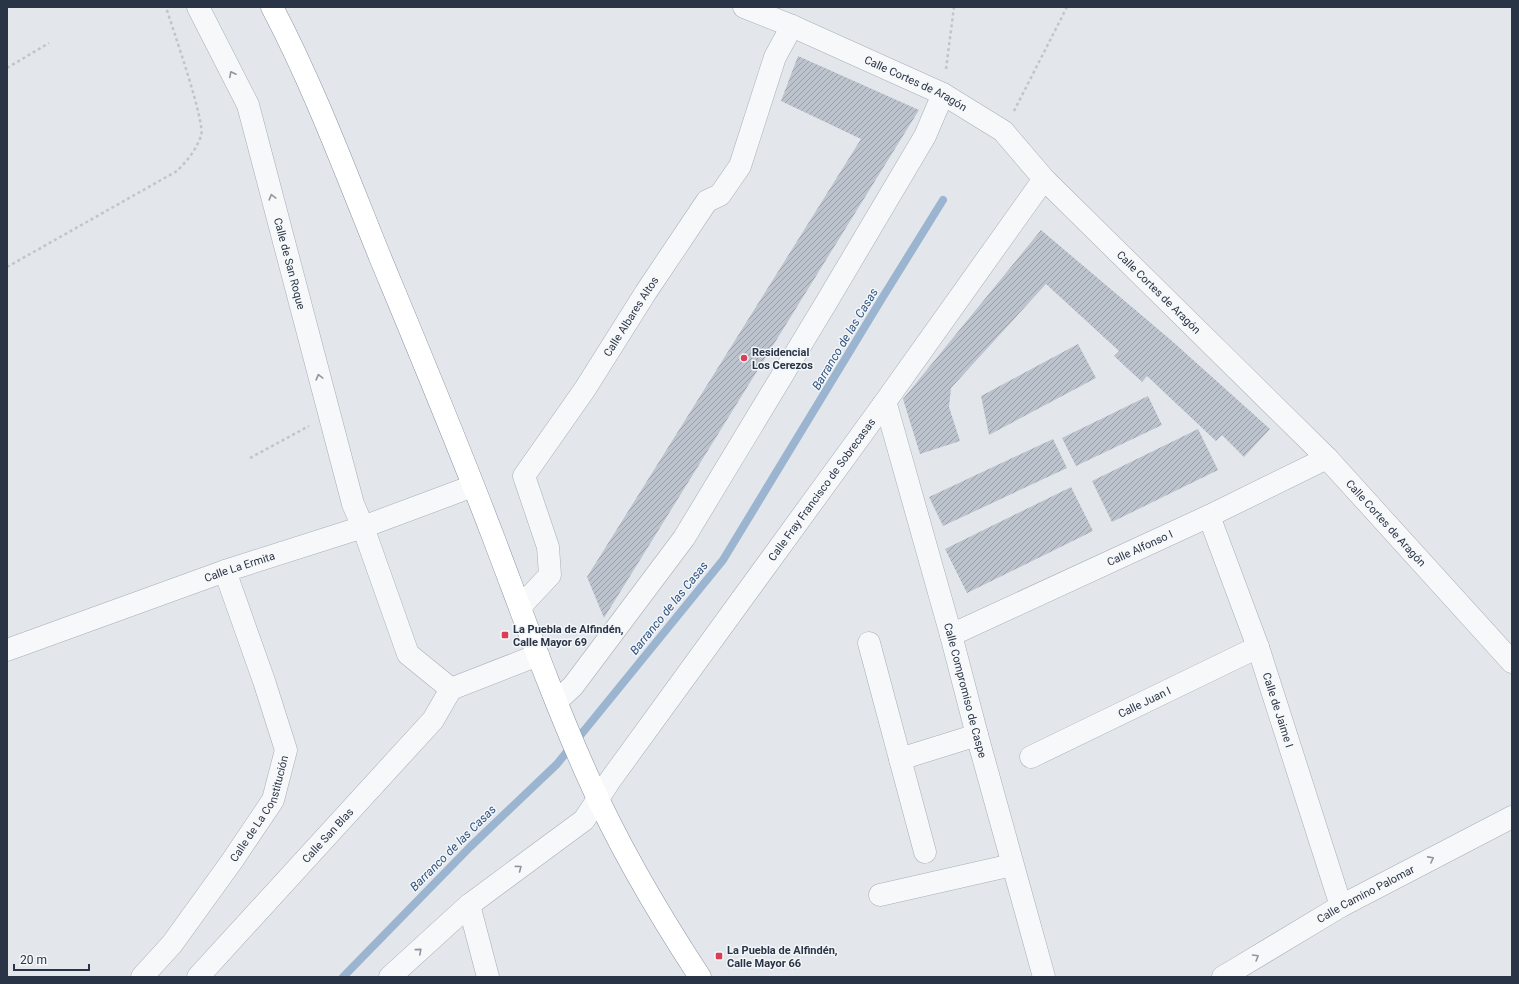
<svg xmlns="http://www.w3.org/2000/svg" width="1519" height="984" font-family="Roboto,sans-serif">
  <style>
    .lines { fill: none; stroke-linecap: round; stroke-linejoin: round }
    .stream { stroke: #9bb4cf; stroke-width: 8 }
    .building { fill: url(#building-hatch) }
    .minor-casing { stroke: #a7aeb7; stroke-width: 23 }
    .trunk-casing { stroke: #8994a4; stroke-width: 23 }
    .path { stroke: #c1c5cb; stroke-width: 2.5; stroke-dasharray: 3 3; stroke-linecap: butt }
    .minor { stroke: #f6f8fa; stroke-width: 22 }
    .trunk { stroke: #fff; stroke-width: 22 }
    .oneway { stroke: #9096a0 }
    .poi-dot { fill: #db3e56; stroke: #f3f6f9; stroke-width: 1.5 }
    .labels { text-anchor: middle; stroke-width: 3; stroke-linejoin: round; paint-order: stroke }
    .street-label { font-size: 11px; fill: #293446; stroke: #f3f6f9 }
    .poi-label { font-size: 11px; font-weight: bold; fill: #293446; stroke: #f3f6f9; text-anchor: start }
    .water-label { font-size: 12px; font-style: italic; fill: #2f527f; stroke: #f3f6f9 }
  </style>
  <defs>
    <pattern id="building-hatch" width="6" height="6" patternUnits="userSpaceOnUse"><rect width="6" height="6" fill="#bcc3cd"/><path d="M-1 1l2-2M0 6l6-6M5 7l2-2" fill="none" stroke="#999fa8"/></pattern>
  </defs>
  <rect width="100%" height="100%" fill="#e3e7ec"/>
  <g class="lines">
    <path class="stream" d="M343,977L470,847L557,764L723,560L881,300L943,200"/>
  </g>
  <path class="building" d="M798,56L919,110L604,618L587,577L861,139L781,101Z
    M1041,230L1172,341L1270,429L1244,457L1222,435L1216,441L1147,376L1142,382L1114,356L1119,351L1046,284L951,388L949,407L960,441L920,454L903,399Z
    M1078,344L1096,378L989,435L981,396Z
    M1148,396L1162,425L1076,466L1062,438Z
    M1198,429L1218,470L1112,522L1092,481Z
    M1053,439L1067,468L943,526L929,497Z
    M1071,487L1093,531L967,593L945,549Z"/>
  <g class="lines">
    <g class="minor-casing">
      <g id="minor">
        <path id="s1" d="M198,7L248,105L353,504L363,527L408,654L451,689L538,655"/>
        <path id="s2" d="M744,7L792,26L943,94L1003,131L1044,179L1327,458L1512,662"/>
        <path id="s3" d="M883,405L887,408L951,635L977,735L1044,977"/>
        <path id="s4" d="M1209,516L1258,647L1341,906"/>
        <path id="s5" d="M520,607L550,575L548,547L524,476L585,389L646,292L707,201L720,195L740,166L775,57L792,26"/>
        <path id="s6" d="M951,635L1209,516L1327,458"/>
        <path d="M869,643L925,852"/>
        <path id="s7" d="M7,650L225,571L363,527L473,486"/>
        <path d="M557,701L573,686L684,538L826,303L925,136L943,94"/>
        <path id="s8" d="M1031,757L1258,647"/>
        <path d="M900,759L977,735"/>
        <path d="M880,895L1012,865"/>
        <path d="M469,905L488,977"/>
        <path id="s9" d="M142,977L172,944L232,861L273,800L286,750L264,681L225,571"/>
        <path id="s10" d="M198,977L433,720L451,689"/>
        <path id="s11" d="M390,977L469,905L584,820L611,779L883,405L1044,179"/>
        <path id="s12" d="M1223,977L1341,906L1512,817"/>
      </g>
    </g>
    <g class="trunk-casing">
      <path id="trunk" d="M272,7C314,87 346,173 380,257C419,351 458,444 494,539C524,618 553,699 588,777C619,847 658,913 700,977"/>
    </g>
    <path class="path" d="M7,68L49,43
      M946,69L954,7
      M1014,111L1067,7
      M7,267L177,171C187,161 196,150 201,136C206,123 172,27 166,7
      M250,458L309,426"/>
    <use href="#minor" class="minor"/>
    <use href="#trunk" class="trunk"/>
  </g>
  <defs><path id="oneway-chevron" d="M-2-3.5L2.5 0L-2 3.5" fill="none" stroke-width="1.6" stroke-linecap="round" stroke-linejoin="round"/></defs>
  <g class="oneway">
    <use href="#oneway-chevron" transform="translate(232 74) rotate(-117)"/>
    <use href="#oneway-chevron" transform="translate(272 197) rotate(-105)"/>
    <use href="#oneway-chevron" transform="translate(319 377) rotate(-105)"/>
    <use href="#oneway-chevron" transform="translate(1431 859) rotate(-28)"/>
    <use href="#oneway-chevron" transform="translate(519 868) rotate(-37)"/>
    <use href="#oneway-chevron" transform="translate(419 951) rotate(-41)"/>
    <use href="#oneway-chevron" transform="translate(1256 957) rotate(-31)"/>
  </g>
  <g class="poi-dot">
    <circle cx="744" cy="358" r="4"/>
    <rect x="501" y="631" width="8" height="8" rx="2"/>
    <rect x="715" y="952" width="8" height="8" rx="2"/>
  </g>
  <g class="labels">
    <g class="street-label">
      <text dy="4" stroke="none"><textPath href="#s2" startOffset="188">Calle Cortes de Aragón</textPath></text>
      <text dy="4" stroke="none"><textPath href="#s1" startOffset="274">Calle de San Roque</textPath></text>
      <text dy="4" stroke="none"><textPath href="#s2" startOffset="512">Calle Cortes de Aragón</textPath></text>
      <text dy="4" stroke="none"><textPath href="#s5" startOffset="339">Calle Albares Altos</textPath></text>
      <text dy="4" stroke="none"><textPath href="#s11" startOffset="657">Calle Fray Francisco de Sobrecasas</textPath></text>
      <text dy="4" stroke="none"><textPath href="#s2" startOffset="836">Calle Cortes de Aragón</textPath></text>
      <text dy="4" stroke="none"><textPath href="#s6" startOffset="208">Calle Alfonso I</textPath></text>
      <text dy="4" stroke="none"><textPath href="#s7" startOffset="247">Calle La Ermita</textPath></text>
      <text dy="4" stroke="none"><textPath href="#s3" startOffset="298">Calle Compromiso de Caspe</textPath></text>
      <text dy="4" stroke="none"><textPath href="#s8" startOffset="126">Calle Juan I</textPath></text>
      <text dy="4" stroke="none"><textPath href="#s4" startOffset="206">Calle de Jaime I</textPath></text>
      <text dy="4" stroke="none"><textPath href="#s9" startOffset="207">Calle de La Constitución</textPath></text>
      <text dy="4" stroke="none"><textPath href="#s10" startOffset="192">Calle San Blas</textPath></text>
      <text dy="4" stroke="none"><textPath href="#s12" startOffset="165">Calle Camino Palomar</textPath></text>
    </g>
    <g class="poi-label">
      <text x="752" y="356">Residencial<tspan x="752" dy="13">Los Cerezos</tspan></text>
      <text x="513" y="633">La Puebla de Alfindén,<tspan x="513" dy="13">Calle Mayor 69</tspan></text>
      <text x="727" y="954">La Puebla de Alfindén,<tspan x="727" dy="13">Calle Mayor 66</tspan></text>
    </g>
    <g class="water-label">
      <text transform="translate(845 339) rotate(-59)" y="4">Barranco de las Casas</text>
      <text transform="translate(669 608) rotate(-51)" y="4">Barranco de las Casas</text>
      <text transform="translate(453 848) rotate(-45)" y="4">Barranco de las Casas</text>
    </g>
  </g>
  <rect width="1519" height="984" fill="none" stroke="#293446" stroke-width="16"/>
  <path d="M14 964v6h75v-6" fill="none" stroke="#293446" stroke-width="2"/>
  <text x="20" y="964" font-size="12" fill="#293446" stroke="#f3f6f9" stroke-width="3" paint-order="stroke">20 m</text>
</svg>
